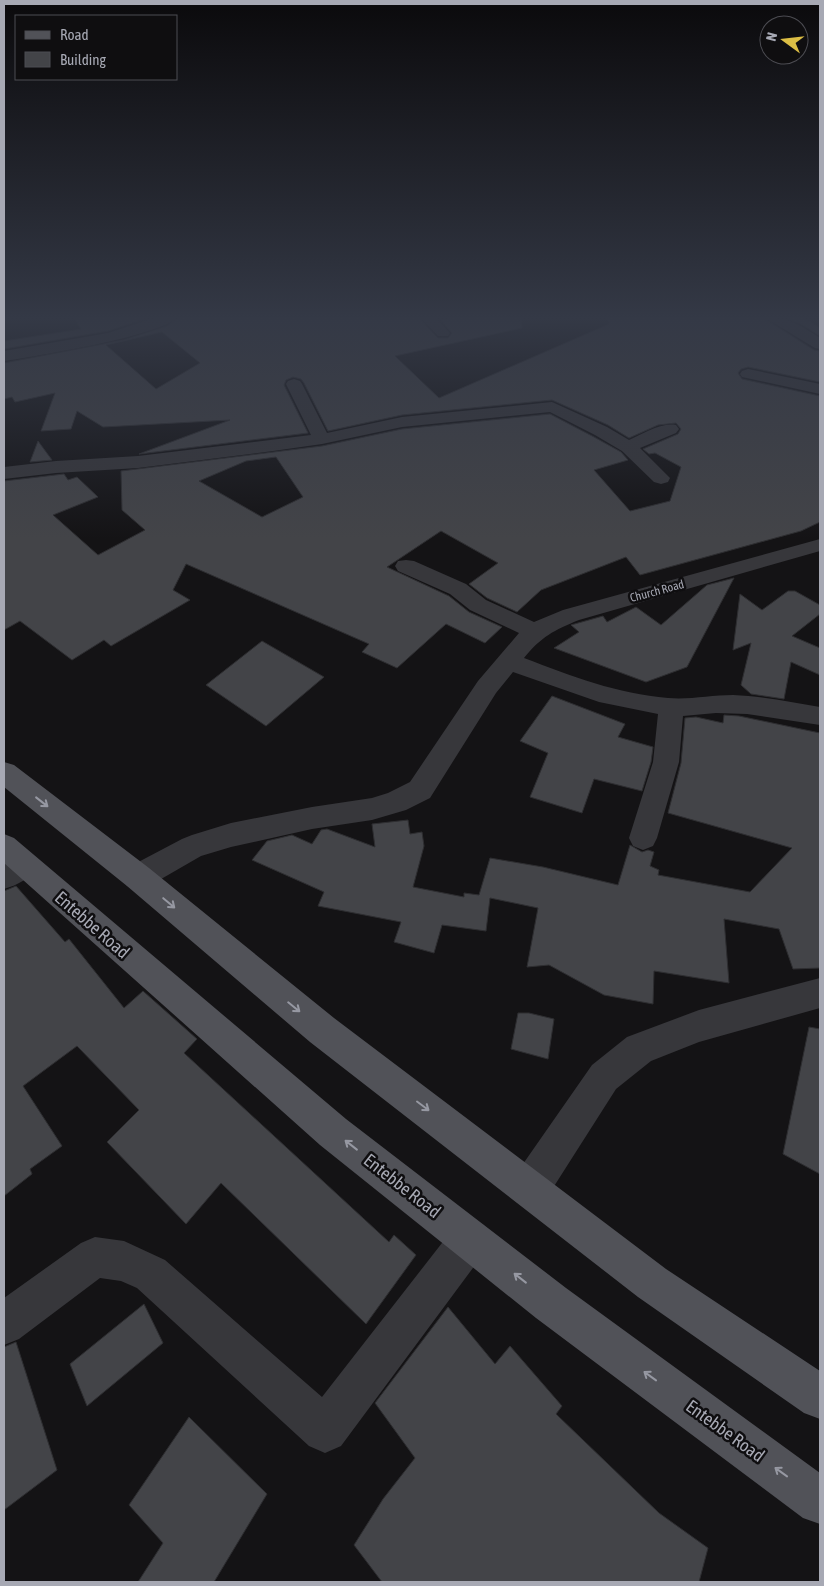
<svg xmlns="http://www.w3.org/2000/svg" width="824" height="1586" font-family="'Asap Condensed',sans-serif">
  <style>
    .building { fill: #434448; stroke: #2e2e31; fill-rule: evenodd }
    .lines { fill: none; stroke-linecap: round; stroke-linejoin: round }
    .minor { fill: #37373b; fill-rule: evenodd }
    .major { fill: #515258; fill-rule: evenodd }
    .oneway { stroke: #9698a2 }
    .labels { text-anchor: middle; stroke-width: 5; stroke-linejoin: round; paint-order: stroke }
    .far-street-label { font-size: 12px; fill: #a7a9b4; stroke: #0f0e10 }
    .near-street-label { font-size: 18px; fill: #a7a9b4; stroke: #0f0e10 }
  </style>
  <rect width="100%" height="100%" fill="#141315"/>
  <path class="building" d="M73,317H150L108,331L4,349V341L81,329Z
    M179,317H418L438,338H448L452,333L440,320L455,317H521L522,328L395,356L439,398L609,324L607,317H762L814,350L820,351V382L748,367L741,369L738,373L742,379L820,396V522L801,531L640,575L626,557L541,590L517,612L487,598L469,584L498,563L441,531L387,567L449,596L469,612L502,627L485,643L446,624L397,668L362,652L369,644L186,564L173,590L190,600L111,646L104,640L72,660L20,621L4,630V481L64,474L68,480L77,477L98,497L53,515L98,555L145,530L122,510L121,471L322,446L402,429L550,414L594,437L621,452L628,460L594,470L630,511L670,501L681,467L655,453L649,454L643,449L678,434L681,429L676,423L658,425L629,438L608,425L552,400L402,415L328,431L304,383L301,379L293,377L286,380L284,385L308,433L139,454L230,420L103,427L77,411L71,429L41,431L55,393L15,402L12,397L4,399V363L124,340L167,326ZM162,332L200,363L156,389L106,345ZM276,457L303,497L262,517L199,481L246,461Z
    M783,317H803L820,328V336L801,324Z
    M38,441L52,460L30,462Z
    M734,578L687,667L646,682L554,648L579,632L571,625L603,616L607,622L636,607L661,625L707,585Z
    M788,591H795L820,605V614L792,636L820,648V675L791,662L784,699L751,694L741,685L751,643L733,650L740,594L762,610Z
    M262,641L324,677L266,726L206,685Z
    M552,696L625,724L618,737L653,747L651,762L642,791L594,779L582,813L530,797L548,753L520,741Z
    M724,715L739,716L820,733V968L793,969L779,929L724,919L729,983L654,971L653,1004L604,995L549,965L527,967L538,908L490,898L486,931L442,925L434,953L394,942L401,922L318,906L324,892L252,860L267,841L292,835L312,844L321,830L327,829L375,847L372,824L408,820L410,834L422,832L424,846L413,887L464,897V893L479,895L490,858L543,867L618,885L630,845L642,852L648,850L654,852L650,866L659,870L658,875L750,892L792,848L668,813L681,763L685,718L696,717L723,723Z
    M16,886L65,942L69,939L124,1008L143,991L197,1039L184,1053L389,1242L394,1235L416,1255L366,1324L221,1183L186,1224L107,1142L139,1110L77,1046L23,1086L62,1146L30,1169L32,1174L4,1196V891Z
    M518,1013H529L554,1019L548,1059L511,1049Z
    M809,1027L820,1029V1174L783,1154Z
    M144,1304L163,1343L87,1406L70,1364Z
    M448,1307L495,1364L510,1346L562,1406L556,1414L659,1513L708,1548L699,1582H382L354,1545L383,1499L415,1458L375,1403Z
    M16,1342L57,1470L4,1510V1347Z
    M189,1417L267,1494L214,1582H138L163,1543L129,1505Z"/>
  <g class="lines">
    <path class="minor" d="M157,317H177C162,336 32,357 4,361V351L108,333Z
      M420,317H435L450,333L448,336H438Z
      M764,317C788,317 800,325 820,338V349L815,348Z
      M748,369L820,384V394L742,377L740,374L742,371Z
      M294,379L300,381L302,384L327,433L402,417L552,402L607,427L629,440C643,434 661,422 676,425L679,429L676,433L640,448L670,478L668,482L661,484L654,482L622,451L595,435L550,412L402,427L322,444L273,451L138,468L56,473L4,479V467L56,461L138,456L311,435L286,384L288,381Z
      M820,539V551L579,620C554,630 541,637 524,658C571,676 618,694 668,698C689,700 711,695 733,695C762,696 791,702 820,707V725L747,714L716,713L683,716L679,762L657,838L653,846L643,850L633,846L629,838L653,762L658,714L599,702L513,672L496,693L430,798L406,810L372,820L312,829L231,847L201,856L149,886L138,890L127,886L123,877L127,868L182,839L192,835L231,823L312,807L372,798L388,793L410,782L478,681L519,633L470,610L450,594L398,571L395,566L398,561L406,560L414,561L466,584L486,600L534,622L563,610Z
      M23,853L33,856L38,865C31,878 18,885 4,889V862Z
      M820,978V1008L699,1042L651,1061L616,1089L544,1202L530,1207L516,1202L511,1188L516,1174L592,1065L627,1037L699,1010Z
      M470,1219L484,1225L490,1239L484,1253L341,1446L325,1453L309,1446L137,1288L121,1281L100,1278L19,1339L4,1345V1298L81,1243L95,1237L124,1241L165,1260L322,1397L456,1225Z"/>
    <path class="major" d="M4,762L14,765L149,868L334,1018L666,1269L820,1371V1419L804,1413L638,1297L310,1042L127,886L4,787Z
      M4,834L14,838L346,1119L566,1288L820,1473V1524L803,1518L536,1318L320,1145L4,863Z"/>
  </g>
  <defs><path id="oneway-shaft" d="M-6 0H5M1.5-3L5.5 0L1.5 3" fill="none" stroke-width="1.6" stroke-linecap="round" stroke-linejoin="round" transform="scale(1.25)"/></defs>
  <g class="oneway">
    <use href="#oneway-shaft" transform="translate(42 802) rotate(38)"/>
    <use href="#oneway-shaft" transform="translate(169 903) rotate(40)"/>
    <use href="#oneway-shaft" transform="translate(294 1007) rotate(39)"/>
    <use href="#oneway-shaft" transform="translate(423 1106) rotate(37)"/>
    <use href="#oneway-shaft" transform="translate(351 1145) rotate(-142)"/>
    <use href="#oneway-shaft" transform="translate(520 1278) rotate(-142)"/>
    <use href="#oneway-shaft" transform="translate(650 1376) rotate(-144)"/>
    <use href="#oneway-shaft" transform="translate(781 1472) rotate(-144)"/>
  </g>
  <linearGradient id="sky" x2="0" y2="1"><stop stop-color="#0b0a0c"/><stop offset="0.59" stop-color="#343946"/><stop offset="1" stop-color="#343946" stop-opacity="0"/></linearGradient>
  <rect width="824" height="539" fill="url(#sky)"/>
  <g class="labels">
    <g class="far-street-label">
      <text transform="translate(657 591) rotate(-15)" y="4">Church Road</text>
    </g>
    <g class="near-street-label">
      <text transform="translate(92 925) rotate(41)" y="6">Entebbe Road</text>
      <text transform="translate(402 1186) rotate(38)" y="6">Entebbe Road</text>
      <text transform="translate(725 1431) rotate(36)" y="6">Entebbe Road</text>
    </g>
  </g>
  <rect width="824" height="1586" fill="none" stroke="#a7a9b4" stroke-width="10"/>
  <rect x="15" y="15" width="162" height="65" fill="#0f0e10" stroke="#4c4c52"/>
  <rect x="25" y="31" width="25" height="8" fill="#515258" stroke="#4c4c52"/>
  <text x="60" y="40" font-size="15" fill="#a7a9b4">Road</text>
  <rect x="25" y="52" width="25" height="15" fill="#434448" stroke="#4c4c52"/>
  <text x="60" y="65" font-size="15" fill="#a7a9b4">Building</text>
  <g transform="translate(784 40) rotate(285)"><circle r="24" fill="#0f0e10" stroke="#4c4c52"/>
  <path d="M0-4L9 19L0 12L-9 19Z" fill="#dcbe45"/>
  <text y="-8" font-size="14" font-weight="bold" text-anchor="middle" fill="#a7a9b4">N</text>
  </g>
</svg>
